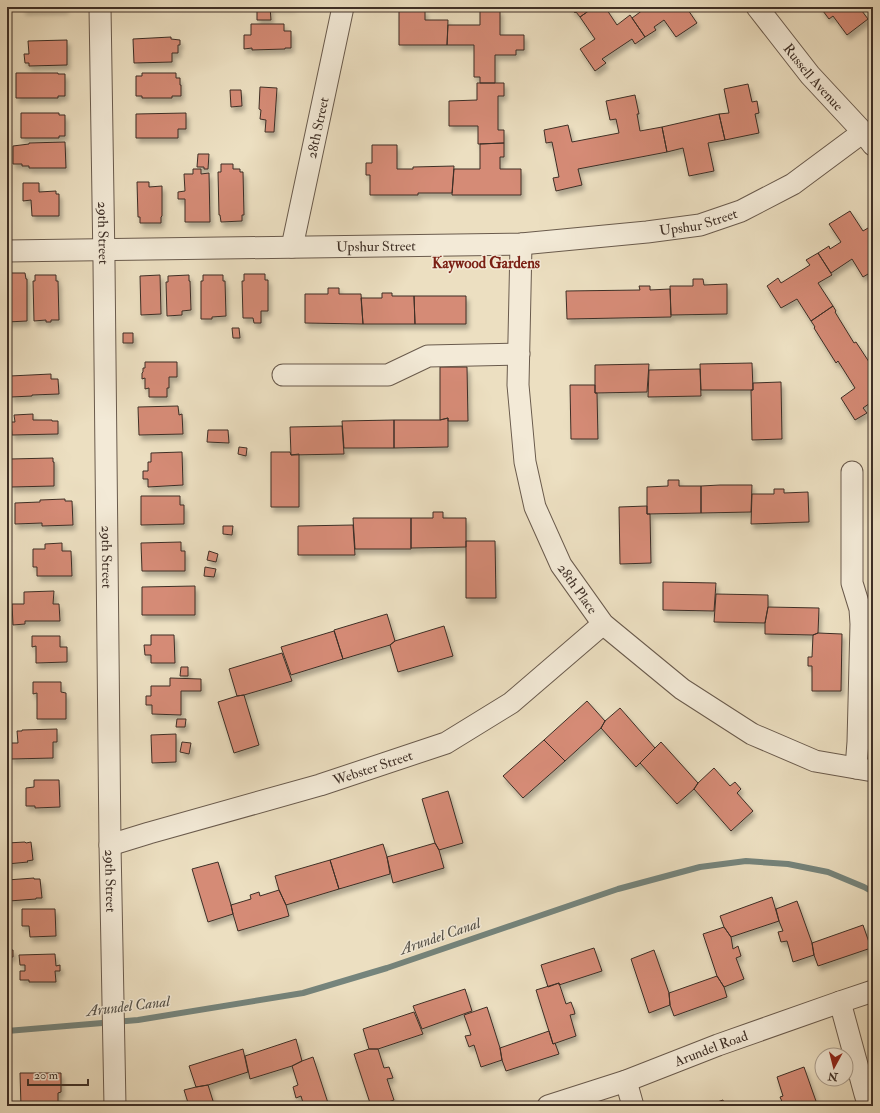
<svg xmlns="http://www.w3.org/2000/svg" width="880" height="1113" font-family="'IM FELL Double Pica',serif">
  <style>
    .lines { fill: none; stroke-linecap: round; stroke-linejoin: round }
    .stream { stroke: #75847c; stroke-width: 6 }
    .building { fill: #d58b76; stroke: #3e2f26; filter: url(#shadow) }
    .minor-casing { stroke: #6a5b4d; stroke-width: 23 }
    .minor { stroke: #f3ead7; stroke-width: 21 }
    .labels { text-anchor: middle; stroke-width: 3; stroke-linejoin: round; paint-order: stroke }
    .street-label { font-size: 14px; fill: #3e2f26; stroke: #f3ead7 }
    .neighbourhood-label { font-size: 15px; font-weight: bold; fill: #7a1f14; stroke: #f3ead7 }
    .water-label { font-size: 15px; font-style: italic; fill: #55524a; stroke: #f3ead7 }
  </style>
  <defs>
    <filter id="shadow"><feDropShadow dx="2.5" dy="4.5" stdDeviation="2" flood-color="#0004"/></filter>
  </defs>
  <rect width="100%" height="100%" fill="#ecdfc1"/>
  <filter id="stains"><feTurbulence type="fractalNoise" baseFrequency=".005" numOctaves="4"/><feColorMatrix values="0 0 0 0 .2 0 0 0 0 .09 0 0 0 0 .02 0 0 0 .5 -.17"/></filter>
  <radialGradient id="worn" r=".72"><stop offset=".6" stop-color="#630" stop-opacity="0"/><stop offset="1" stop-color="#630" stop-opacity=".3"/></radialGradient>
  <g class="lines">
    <path class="stream" d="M7,1031L138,1020L303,993L387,968L618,889L700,867L746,861L788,864L828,872L864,887L873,892"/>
  </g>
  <path class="building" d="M23,7H66V9L23,10Z
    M255,7H294H270L271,20H257V7Z
    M480,7H495V10H500V35H524V50H516V55H495V83H480V77H474V45H447L448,25H480Z
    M571,7H594L580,17L576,12L575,13Z
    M594,7H605L617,25L630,15L645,37L635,44L632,39L602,59L606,63L595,71L580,49L595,39L580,17Z
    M647,7H686L697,23L676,37L664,20L654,27L656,30L645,37L632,18Z
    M820,7H859L868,19L847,35L833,16L829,19Z
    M399,10H425V20H448L447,45H399Z
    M251,24H284V31H291V48H285V49L252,50V48L244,49V35H251Z
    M171,37V39L180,40V45H178V53H172V62L134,63L133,39Z
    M67,40V65L29,66V63H25L24,54H29L28,41Z
    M16,73H58V74H65V96H58V98H16Z
    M142,73H176V78H180V85H181V96H172V98H142V96H136V76H142Z
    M477,83H504V96H498V130H504V143L478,144V126H449V101L477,100Z
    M748,84L752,102L757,101L759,113L755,114L759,133L725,140L719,114L729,113L724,89Z
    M260,87L277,88L274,132H265L266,120L260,119L261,110L259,109Z
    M230,90H241L242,106L231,107Z
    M635,95L639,114H637L640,131L662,127L667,152L578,169L582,185L556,191L553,178L559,177L552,142L546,143L544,130L568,125L572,142L619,133L616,119L610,120L606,101Z
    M21,113H59V115H65V136H59V138H21Z
    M186,113V129H178V138H136V114Z
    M719,114L725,140L708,143L714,171L689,176L683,148L667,152L662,127Z
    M65,142L66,168H29V166H22V164H13V146L29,144V143Z
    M504,143V157H500V169H521V195H452L454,169H480V144Z
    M372,145H397V169H413V167L454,166L452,193H418V195H370V175H366V163H372Z
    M198,154H209L208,169H204V167H197Z
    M221,164H233V169H240V172H243L244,215H242V221L221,222L220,215H219L218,172H221Z
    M193,169H201V174L209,173L210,222H185V199H178V192L185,191L184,174H193Z
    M137,182H149V187L162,186V216L161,217V223H140V217H138Z
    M23,183H39V192L56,191V194H59V216H32L31,200L23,201Z
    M850,211L863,231L868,228L873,237V241L871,242L873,244V271L863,277L852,259L831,273L818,253L829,246L830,249L841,242L829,224Z
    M818,253L832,275L818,283L833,306L811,321L797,299L781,308L767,286L778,278L781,283L810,265L806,260Z
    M7,273H25L26,279H27V321L7,322Z
    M244,274H265V280H268V311H261V323H254L253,318H243L242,281H244Z
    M35,275H56V281H58L59,320H51V322H46V320L34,321L33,281H35Z
    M160,275L161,314L141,315L140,276Z
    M189,275V281H190L191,310L182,311V315L167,316L166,282H168V276Z
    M203,275H223V281H225L226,316L212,317V319H201V281H203Z
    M693,279H703L704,285L727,284V314L671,315L670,286H693Z
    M639,286H650V290L670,289L671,317L567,319L566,291L640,290Z
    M328,288H339V294H361L363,324L305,323V294H328Z
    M382,293H392V296H414L415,324H363L361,298H382Z
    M414,296H466V324H415Z
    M833,306L836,311L835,312L854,343L856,342L873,368V401L863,408L867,413L855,420L841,398L855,388L838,361L836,363L814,328L815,327L811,321Z
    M232,328H239L240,338H233Z
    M123,333H133V343H123Z
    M145,362H177V377H169V388H167V397H149V388L145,389V378L142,379V373L143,372V368H145Z
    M752,363L753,390H701L700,364Z
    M649,364L647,392L595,393V365Z
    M440,367H467L468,421H448V418L440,420Z
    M700,369L701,396L648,397L649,370Z
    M51,374V379H58L59,394L32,395V396L11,397L10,376Z
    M781,382L782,439L752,440L751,390H753V383Z
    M570,385H595V393H597L598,439H571Z
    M178,406L179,415L182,414L183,434L139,435L138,407Z
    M33,414V420H52V421H58V434L12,435L11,422H15L14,415Z
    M448,418V447L394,448V420H440Z
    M394,420V448H344L342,421Z
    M342,426L344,454L291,455L290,427Z
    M208,430H228L229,443L207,442Z
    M239,447L247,448L246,456L238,454Z
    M182,452L183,485L148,487V479H143V471H148V462H151V453Z
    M271,452H290L291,455L299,454V507H271Z
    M53,458V462H54V486L11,487L10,459Z
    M668,480H679V486H701V513L647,514V487L668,486Z
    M720,485H752L751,512L701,513V486Z
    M774,489H784V493L808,492L809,522L751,524L752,494H774Z
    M141,496H180V505H184V524L141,525Z
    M65,499V501H72L73,525L42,526V523L15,524V503L40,502V500Z
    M647,506V514H650L651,563L620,564L619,507Z
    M433,512H443V518H466V547L411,548V518H433Z
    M353,518H411V549H355Z
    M353,525L355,555H298V526Z
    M223,526H233L232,535L223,534Z
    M466,541H495L496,598H466Z
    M181,542V551H185V571H142L141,543Z
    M62,543V551H71L72,576H37V567H33V549H45V544Z
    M209,551L218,554L216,562L207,560Z
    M205,567L216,569L214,577L204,576Z
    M663,582L716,583L714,611L663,610Z
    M195,586V615H142V587Z
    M54,591L53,604H59L60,621H25V624L13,625L12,604H24V592Z
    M716,594L768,595V607L765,623L714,622Z
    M768,607L819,608L818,633L813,635L765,634V623Z
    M387,614L395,641L390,645L343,659L334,630Z
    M444,626L453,656L398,672L390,645L395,641Z
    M334,631L343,659L291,675L281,647Z
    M818,633L842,634L841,691H812V666H808V657H812L813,635Z
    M151,635H174L175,663H151V655H145L144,645H151Z
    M32,636H60V647H67V662L36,663V646L32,647Z
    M282,653L292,681L244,695L237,696L229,669Z
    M181,667H188V676H180Z
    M170,678L201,679V691H181V715L152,714V705H146V696H151V686H170Z
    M33,682H61V692L66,693V719H37V693L33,694Z
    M244,695L259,745L234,753L218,702L237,696Z
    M587,701L605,721L601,728L565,761L544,740Z
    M620,708L655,748L636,767L601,728L605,721Z
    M177,719H186L185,727H176Z
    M57,729V742H53V758L11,759L10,743H18L17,731H22V730Z
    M176,734V762L152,763L151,735Z
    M544,740L565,761L523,798L503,776Z
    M182,742L191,743L189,754L180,752Z
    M661,742L698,783L694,789L677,804L640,763Z
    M714,768L730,786L735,782L741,789L737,793L753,811L731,831L694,789L698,783Z
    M34,780H59L60,807L35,808V806H26V788L34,787Z
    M448,791L463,843L439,850L435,843L422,799Z
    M25,842L26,843L31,842L33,860L27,861L28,862L7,864V843Z
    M435,843L439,850L444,868L393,883L387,857Z
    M383,844L387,857L390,874L339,889L330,860Z
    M330,860L339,889L286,905L279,890L275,876Z
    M218,862L231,905L233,914L208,922L192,869Z
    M34,878V879H40L42,898H36V899L9,901L7,880Z
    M279,890L286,905L289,916L238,931L233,914L231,905L251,899L250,895L259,892L260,896Z
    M772,897L779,921L731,937L724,927L720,916Z
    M797,901L812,943L814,955L793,962L787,941L781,942L778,932L783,931L779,921L776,909Z
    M22,909H55L56,936L30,937L29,926H22Z
    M863,925L871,948L818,966L814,955L812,943Z
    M724,927L731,937L733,949L738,946L741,956L736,958L744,979L724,987L717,976L703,934Z
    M594,948L602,971L559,985V983L548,987L541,965Z
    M7,950H13V957H7Z
    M654,950L669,993L670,1005L649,1013L631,959Z
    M55,954L56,966L60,965V971H55L56,982H29V980H20V971H25V965H20L19,955Z
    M717,976L724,987L727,997L674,1016L670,1005L669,993Z
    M559,983L566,1004L571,1002L574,1010L575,1014L570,1015L576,1036L553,1044L536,990Z
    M465,989L472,1011L422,1029L413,1006Z
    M487,1007L500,1048L502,1060L481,1067L474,1045L469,1047L465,1036L471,1035L464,1015Z
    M414,1012L423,1034L378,1049H369L363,1029Z
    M549,1031L553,1044L555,1043L559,1054L506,1071L502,1060L500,1048Z
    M296,1039L302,1061L292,1066L250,1079L245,1056Z
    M243,1049L248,1072L208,1085L196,1087L189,1066Z
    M369,1049H378L384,1068L389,1067L393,1078L387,1079L394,1100L376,1106H371L354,1054Z
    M313,1057L329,1106H304L301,1096L296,1098L293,1087L298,1085L292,1066L302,1061Z
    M804,1067L817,1104L812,1106H788L786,1102L783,1104L780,1097L783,1096L777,1077Z
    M20,1073H61V1092L58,1093V1106H21Z
    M208,1085L214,1104L219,1102L220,1106H189L184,1090L196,1087Z
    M723,1100L725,1106H705Z"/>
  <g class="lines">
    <g class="minor-casing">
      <g id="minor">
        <path id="s1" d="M100,7L104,263L110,845L115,1106"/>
        <path id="s2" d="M757,7L810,75L863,132L873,145"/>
        <path id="s3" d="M521,244L518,385L525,462L535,507L561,565L603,624L682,689L752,734L815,761L873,771"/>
        <path id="s4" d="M292,247L343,7"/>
        <path id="s5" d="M7,251L521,244L647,232L700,225L741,211L793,184L863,132"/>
        <path d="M283,375H388L428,356L519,354"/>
        <path d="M852,472V583L860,609L861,624L858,742L856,768"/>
        <path id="s6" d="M110,845L149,833L320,785L446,743L511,703L603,624"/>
        <path d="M840,1002L865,1094L869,1106"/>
        <path d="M626,1081L633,1106"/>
        <path id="s7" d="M548,1106L626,1081L718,1045L840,1002L873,991"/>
      </g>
    </g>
    <use href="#minor" class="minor"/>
  </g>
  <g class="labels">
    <g class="street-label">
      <text dy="5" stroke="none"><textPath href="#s2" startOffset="90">Russell Avenue</textPath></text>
      <text dy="5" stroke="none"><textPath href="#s4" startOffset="122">28th Street</textPath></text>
      <text dy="5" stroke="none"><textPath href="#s5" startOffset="693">Upshur Street</textPath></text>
      <text dy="5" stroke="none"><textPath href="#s1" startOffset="226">29th Street</textPath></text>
      <text dy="5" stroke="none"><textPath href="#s5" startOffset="369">Upshur Street</textPath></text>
      <text dy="5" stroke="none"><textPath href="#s1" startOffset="550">29th Street</textPath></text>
      <text dy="5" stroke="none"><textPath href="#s3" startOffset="357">28th Place</textPath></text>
      <text dy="5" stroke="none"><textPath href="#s6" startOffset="274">Webster Street</textPath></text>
      <text dy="5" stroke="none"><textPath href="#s1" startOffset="874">29th Street</textPath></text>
      <text dy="5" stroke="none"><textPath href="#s7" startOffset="173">Arundel Road</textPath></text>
    </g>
    <g class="neighbourhood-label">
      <text x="486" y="268">Kaywood Gardens</text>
    </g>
    <g class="water-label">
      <text transform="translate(440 936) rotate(-19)" y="5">Arundel Canal</text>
      <text transform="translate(128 1006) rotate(-7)" y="5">Arundel Canal</text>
    </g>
  </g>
  <rect width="880" height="1113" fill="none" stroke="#ecdfc1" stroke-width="24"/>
  <rect x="8" y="8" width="864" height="1097" fill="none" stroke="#3e2f26" stroke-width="2"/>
  <rect x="12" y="12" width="856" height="1089" fill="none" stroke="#3e2f26"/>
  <g transform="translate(834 1067) rotate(187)"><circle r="19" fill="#f3ead7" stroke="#ab9f90"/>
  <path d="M0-3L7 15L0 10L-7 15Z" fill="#8f2418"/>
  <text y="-6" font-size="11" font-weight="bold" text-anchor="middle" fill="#3e2f26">N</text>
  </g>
  <path d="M28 1079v6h60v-6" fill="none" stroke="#3e2f26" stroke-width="2"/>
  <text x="34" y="1079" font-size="12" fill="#3e2f26" stroke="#f3ead7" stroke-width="3" paint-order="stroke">20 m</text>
  <rect width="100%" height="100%" filter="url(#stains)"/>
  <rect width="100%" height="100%" fill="url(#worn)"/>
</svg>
